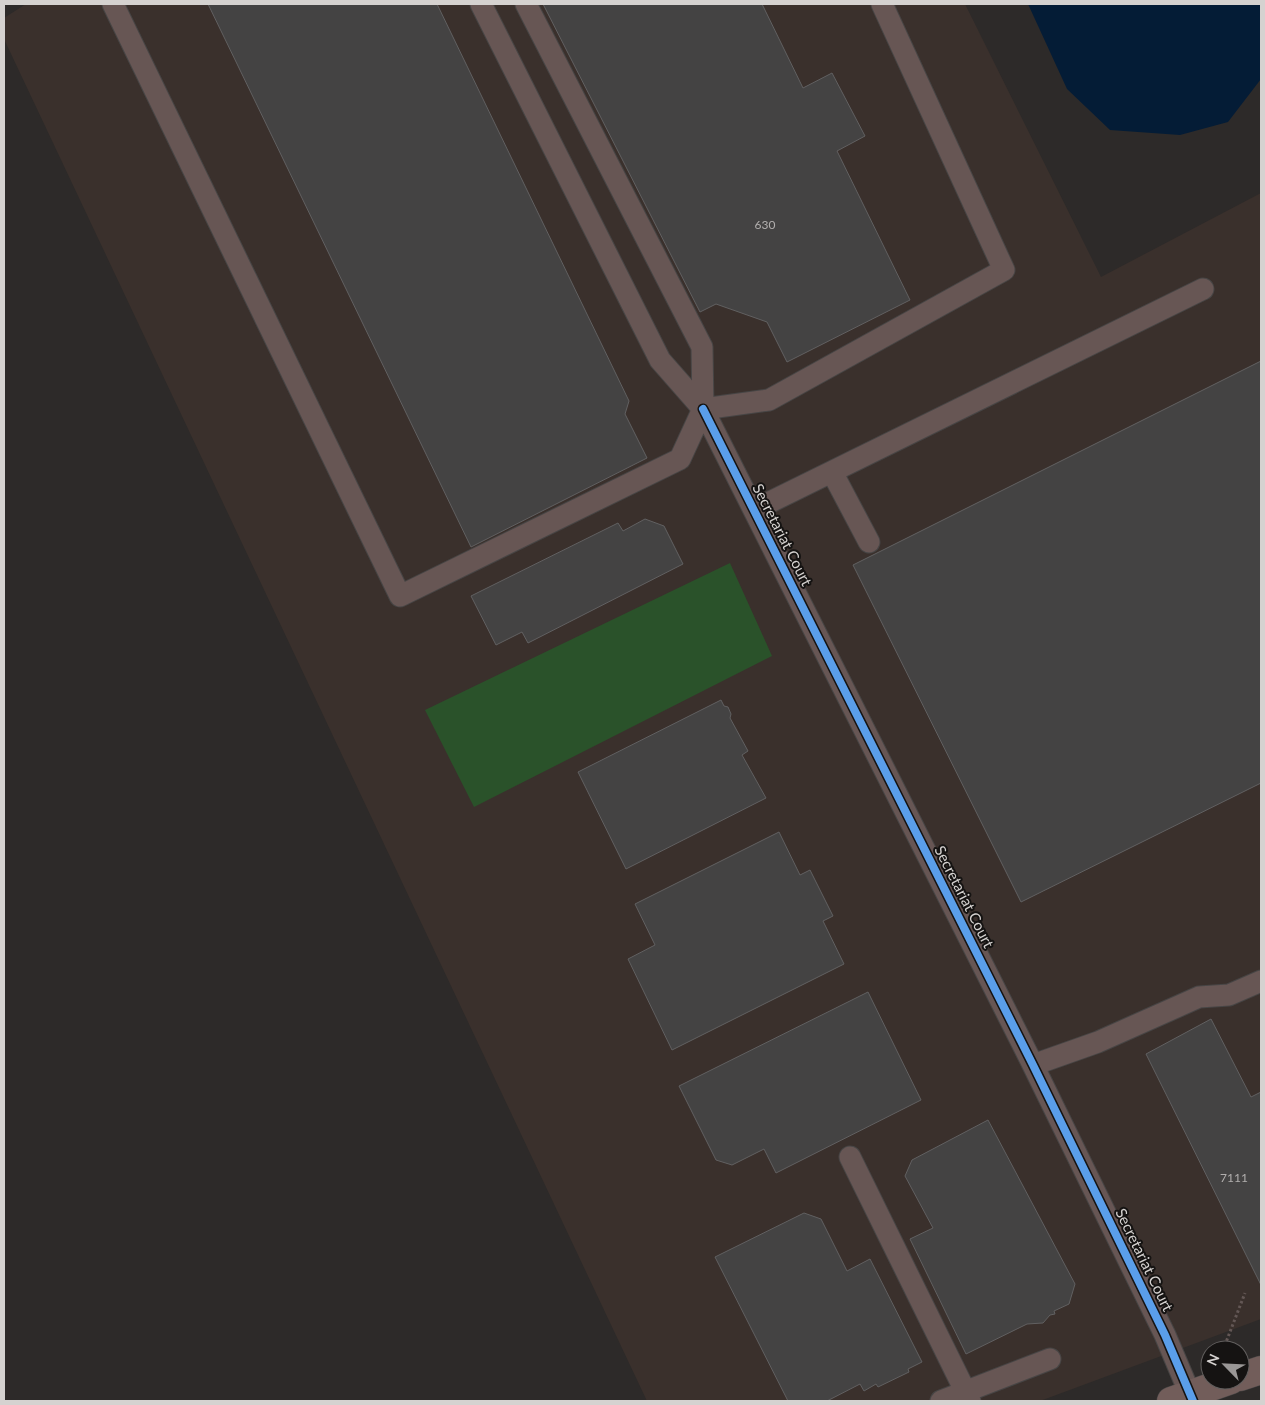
<svg xmlns="http://www.w3.org/2000/svg" width="1265" height="1405" font-family="Lato,sans-serif">
  <style>
    .built { fill: #3a302c }
    .green { fill: #2a522a }
    .water { fill: #041c36 }
    .building { fill: #444343; stroke: #616061 }
    .lines { fill: none; stroke-linecap: round; stroke-linejoin: round }
    .minor-casing { stroke: #474545; stroke-width: 23 }
    .major-casing { stroke: #474545; stroke-width: 29 }
    .path { stroke: #635755; stroke-width: 3; stroke-dasharray: 2.5 2.5; stroke-linecap: butt }
    .minor { stroke: #675654; stroke-width: 21 }
    .major { stroke: #725d5a; stroke-width: 28 }
    .cycleway-casing { stroke: #151312; stroke-width: 11 }
    .cycleway { stroke: #5a9eea; stroke-width: 8 }
    .labels { text-anchor: middle; stroke-width: 4; stroke-linejoin: round; paint-order: stroke }
    .number-label { font-size: 12px; fill: #b1aead }
    .street-label { font-size: 15px; fill: #d5d2d0; stroke: #151312 }
  </style>
  <rect width="100%" height="100%" fill="#2d2a29"/>
  <path class="built" d="M26,4H965L1101,277L1261,193V1319L1040,1401H647L4,39V18Z"/>
  <path class="green" d="M730,563L772,656L474,807L425,710Z"/>
  <path class="water" d="M1028,4H1261V79L1228,122L1180,135L1110,130L1067,89Z"/>
  <path class="building" d="M208,4H437L629,401L625,414L647,458L471,547Z
    M543,4H762L803,88L832,73L865,136L837,151L910,300L787,362L767,322L716,304L700,312Z
    M1261,361V783L1021,902L853,565Z
    M645,519L664,526L683,564L528,643L522,632L496,645L471,596L618,523L623,531Z
    M721,700L724,706L728,707L731,714L730,718L748,751L742,755L766,798L626,869L578,772Z
    M779,832L800,875L810,870L833,916L823,921L844,964L672,1050L628,959L655,945L635,904Z
    M868,992L921,1100L776,1173L764,1149L732,1165L716,1160L679,1086Z
    M1211,1019L1251,1097L1261,1092V1285L1146,1054Z
    M988,1120L1075,1284L1069,1304L1054,1311L1055,1314L1050,1315L1043,1323L1027,1324L966,1354L910,1239L933,1228L905,1176L912,1160Z
    M804,1213L821,1219L847,1271L870,1259L922,1362L908,1369L909,1372L878,1387L876,1384L864,1391L860,1384L827,1401H788L715,1257Z"/>
  <g class="lines">
    <g class="minor-casing">
      <path id="minor" d="M113,4L400,596L680,459L703,409L702,347L526,4
        M481,4L660,360L703,409L1033,1065L1165,1335L1193,1401
        M703,409L769,400L1004,270L882,4
        M832,472L869,542
        M754,510L1203,289
        M1033,1065L1098,1042L1199,997L1229,995L1261,981
        M850,1157L970,1401
        M941,1401L1050,1359"/>
    </g>
    <g class="major-casing">
      <path id="major" d="M1240,1377L1261,1370
        M1171,1401L1231,1380"/>
    </g>
    <path class="path" d="M1223,1350L1245,1293"/>
    <use href="#minor" class="minor"/>
    <use href="#major" class="major"/>
    <g class="cycleway-casing">
      <path id="cycleway" d="M703,409L1033,1065L1165,1335L1193,1401"/>
    </g>
    <use href="#cycleway" class="cycleway"/>
  </g>
  <g class="labels">
    <g class="number-label">
      <text x="765" y="229">630</text>
      <text x="1234" y="1182">7111</text>
    </g>
    <g class="street-label">
      <text transform="translate(782 535) rotate(63)" y="5">Secretariat Court</text>
      <text transform="translate(964 897) rotate(63)" y="5">Secretariat Court</text>
      <text transform="translate(1144 1260) rotate(64)" y="5">Secretariat Court</text>
    </g>
  </g>
  <rect width="1265" height="1405" fill="none" stroke="#d5d2d0" stroke-width="10"/>
  <g transform="translate(1225 1365) rotate(294)"><circle r="24" fill="#151312" stroke="#625f5e"/>
  <path d="M0-4L9 19L0 12L-9 19Z" fill="#9a9796"/>
  <text y="-8" font-size="14" font-weight="bold" text-anchor="middle" fill="#d5d2d0">N</text>
  </g>
</svg>
